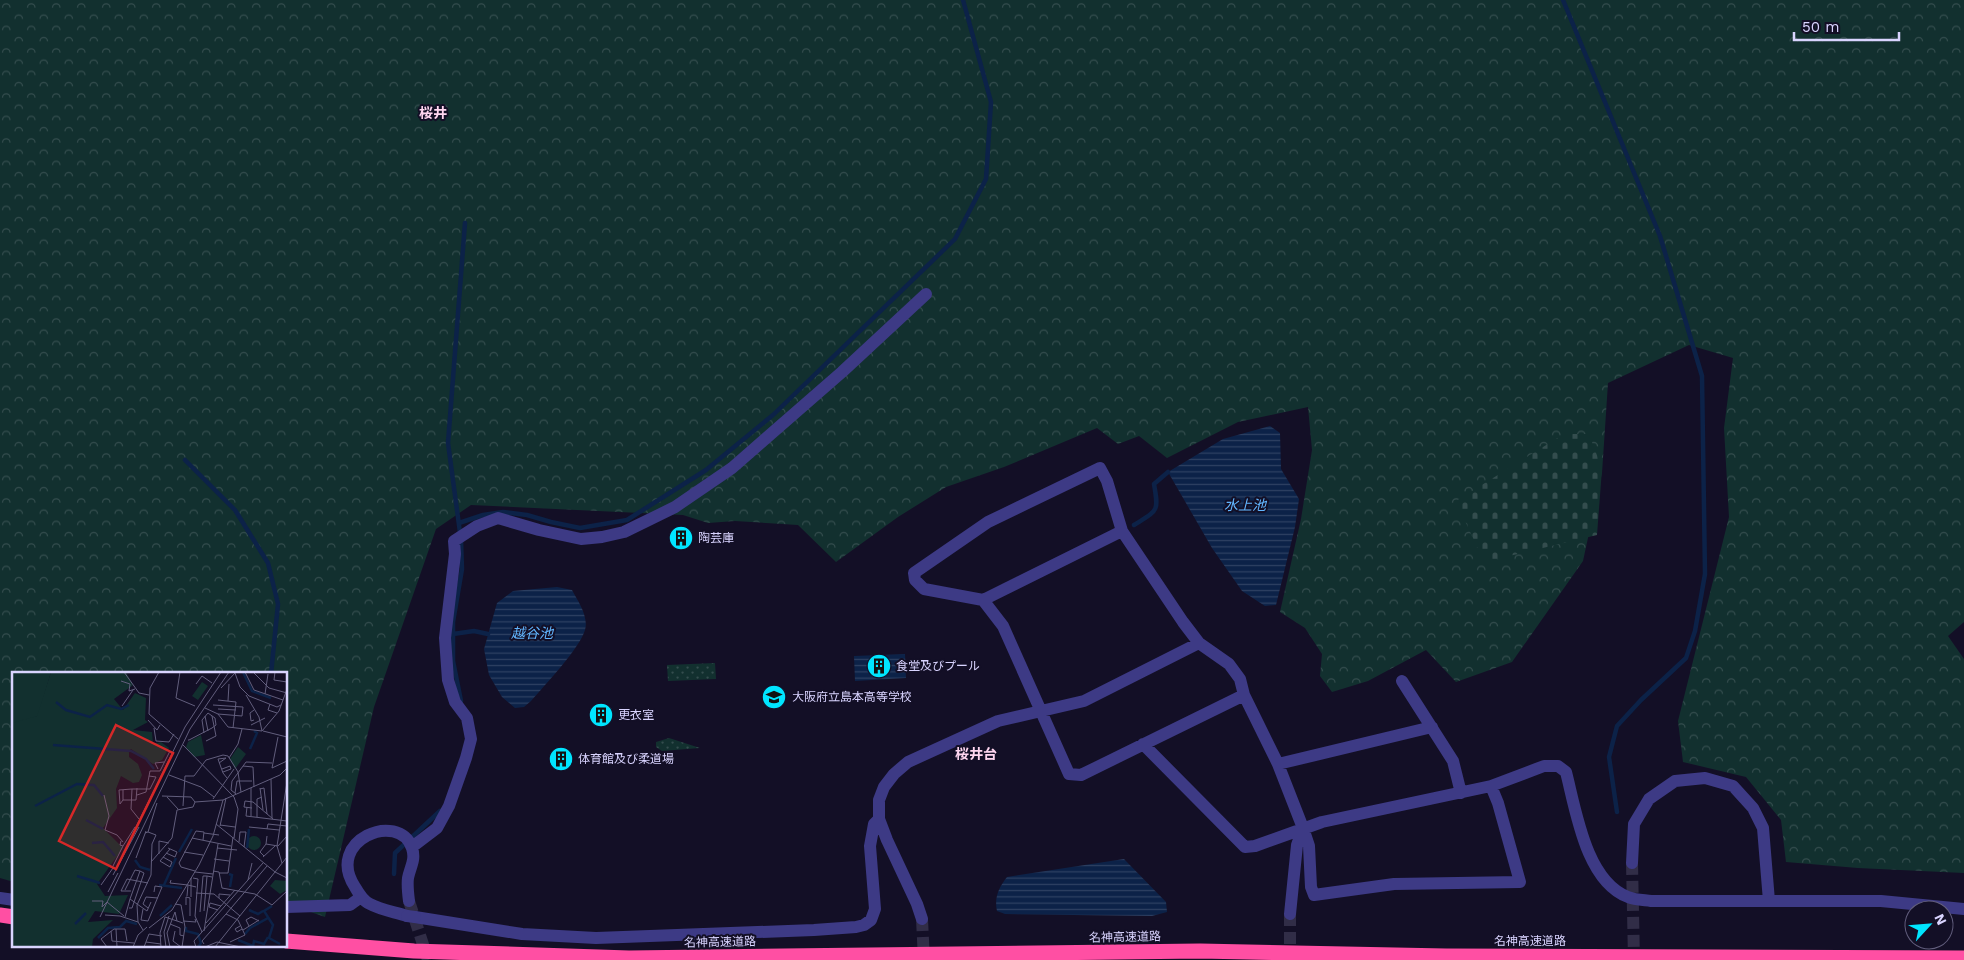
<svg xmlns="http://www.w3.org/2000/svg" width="1964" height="960" font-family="'Work Sans','Noto Sans JP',sans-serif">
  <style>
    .forest { fill: url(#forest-crowns) }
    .cemetery { fill: url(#cemetery-stones) }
    .garden { fill: url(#garden-dots) }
    .water { fill: url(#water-rules) }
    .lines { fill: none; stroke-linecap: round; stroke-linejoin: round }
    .stream { stroke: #0c2248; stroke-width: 4.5 }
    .street-tunnel { stroke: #312d47; stroke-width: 12; stroke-dasharray: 12 6; stroke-linecap: butt }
    .street { stroke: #3d3a85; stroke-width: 12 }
    .highway { stroke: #ff4fa3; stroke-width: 15 }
    .street-bridge { stroke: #3d3a85; stroke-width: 12 }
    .labels { text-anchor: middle; stroke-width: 4; stroke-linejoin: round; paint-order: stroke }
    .poi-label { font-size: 12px; fill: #d9d4ff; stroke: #130f26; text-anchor: start }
    .street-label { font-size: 12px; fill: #d9d4ff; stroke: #130f26 }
    .neighbourhood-label { font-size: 14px; font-weight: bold; fill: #ffd6f0; stroke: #130f26 }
    .water-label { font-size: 14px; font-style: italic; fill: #62b6ff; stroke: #130f26 }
    .inset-river { fill: none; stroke: #0c2248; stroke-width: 2.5 }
    .inset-road { fill: none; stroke: #625e7d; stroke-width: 1 }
    .view { fill: #d62828; fill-opacity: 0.15; stroke: #d62828; stroke-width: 2.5 }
    .inset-edge { fill: none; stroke: #d9d4ff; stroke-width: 2.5 }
  </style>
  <defs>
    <pattern id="forest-crowns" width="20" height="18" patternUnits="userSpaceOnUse" patternTransform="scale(1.25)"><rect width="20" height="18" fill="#12302f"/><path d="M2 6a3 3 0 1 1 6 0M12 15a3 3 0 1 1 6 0" fill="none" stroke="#344d4e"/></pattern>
    <pattern id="cemetery-stones" width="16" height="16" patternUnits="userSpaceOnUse" patternTransform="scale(1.25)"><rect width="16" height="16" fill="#12302f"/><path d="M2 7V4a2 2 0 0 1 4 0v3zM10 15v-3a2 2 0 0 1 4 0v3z" fill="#344d4e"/></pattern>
    <pattern id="garden-dots" width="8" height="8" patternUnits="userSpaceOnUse" patternTransform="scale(1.25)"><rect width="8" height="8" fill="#12302f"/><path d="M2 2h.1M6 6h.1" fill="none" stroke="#344d4e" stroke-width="1.8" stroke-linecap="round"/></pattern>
    <pattern id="water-rules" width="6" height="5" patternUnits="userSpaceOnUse" patternTransform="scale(1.25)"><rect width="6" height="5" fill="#0c2248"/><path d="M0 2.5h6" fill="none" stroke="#2f4163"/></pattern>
  </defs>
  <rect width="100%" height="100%" fill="#130f26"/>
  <path class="forest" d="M0,0H1964V622L1948,636L1964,659V873L1858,868L1786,862L1781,820L1746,777L1683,762L1678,721L1729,517L1724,428L1733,358L1689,345L1608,383L1602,473L1583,561L1512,662L1456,682L1426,650L1368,681L1332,692L1320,676L1322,654L1305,628L1280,612L1301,519L1312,450L1308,407L1238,422L1167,458L1139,436L1118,444L1097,428L1004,467L946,487L898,517L836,562L798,525L735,521L708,523L683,515L471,505L436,529L374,707L325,917L305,910L286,909V674H14V882L0,878Z"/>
  <path class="cemetery" d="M1564,434H1589L1602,469L1597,535L1484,562L1456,501Z"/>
  <path class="garden" d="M715,663L716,679L668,681L667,665Z
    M669,738L700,748L662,751L656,747V742Z"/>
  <path class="water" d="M1270,426L1280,433L1281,469L1299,499L1295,527L1276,605L1265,606L1242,591L1212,548L1168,472L1223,439Z
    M557,587L572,590C578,601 589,617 585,630C580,648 544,686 531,701L524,707L515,708L502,697L489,675L484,649L497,603L513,591Z
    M905,654L906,678L855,681L854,656Z
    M1124,859L1166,902L1167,912L1152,916L1005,914L997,911C994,898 999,887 1007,877Z"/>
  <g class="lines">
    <path class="stream" d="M1563,0L1660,236L1702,376L1705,574L1695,631L1686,658L1641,700L1617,726L1609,757L1617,812
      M185,460L235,510L268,563L278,604L271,674
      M459,523L483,515L503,512L527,515L551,522L580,528L627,520L706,470L773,415L955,239L986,179L991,102L963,0
      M1134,525C1158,510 1159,512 1154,484L1168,472
      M453,634L474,631L488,634
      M461,701L453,661V622L462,569L461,540L448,443L465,223
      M394,874L395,853L440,811"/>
    <path class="street-tunnel" d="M1632,863L1634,960
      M409,901L428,960
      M1290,914V960
      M922,919L924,960"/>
    <path class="street" d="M1122,531L983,600L1003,626L1069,774L1081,775L1244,695
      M983,600L924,589L915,580L914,573L988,522L1100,468L1107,481L1122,531L1183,622L1199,643
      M1402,681L1453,761L1461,793
      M1143,744L1245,847L1255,846L1322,822L1491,786L1544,766H1558L1566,772C1576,811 1586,881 1628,897C1635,900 1644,900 1651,901H1881L1964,909
      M1278,764L1432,727
      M412,847L437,828L449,806L466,758L471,739L467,718L455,702L448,680L445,638L455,554L454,541L477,526L498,518L539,530L581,539L602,537L624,532L675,507L732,468L842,372L926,294
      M1632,863L1634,824L1649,799L1675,781L1705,778L1733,786L1753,808L1763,828L1769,901
      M0,898L14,900
      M286,907L350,905L361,897
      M1290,914L1297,845L1303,828
      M407,916C395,912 381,910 370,904C363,901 359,894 355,887C324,840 399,810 412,848C416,860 410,867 408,878C407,885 408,893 409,901
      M415,917L522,934L596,938L814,930L856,927L864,925L871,920L875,909L870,846L874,824L879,819
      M922,919L917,904L887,840L879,819V800L884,787L894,774L908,762L998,721L1084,701L1199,643L1229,664L1240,679L1244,695L1278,764L1303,828L1309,846L1311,887L1314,895L1394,884L1520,882L1498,803L1491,786"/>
    <path class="highway" d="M0,915L14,917
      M286,941L414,951L629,958L1200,951L1446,956L1964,958"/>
    <path class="street-bridge" d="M407,916L415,917"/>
  </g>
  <defs>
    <g id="building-disc" transform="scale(1.25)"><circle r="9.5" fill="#00e5ff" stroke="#130f26"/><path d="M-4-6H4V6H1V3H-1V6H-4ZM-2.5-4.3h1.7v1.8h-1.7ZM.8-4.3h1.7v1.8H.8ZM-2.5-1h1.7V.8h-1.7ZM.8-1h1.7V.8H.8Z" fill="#111"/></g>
    <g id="school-disc" transform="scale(1.25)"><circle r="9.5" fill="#00e5ff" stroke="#130f26"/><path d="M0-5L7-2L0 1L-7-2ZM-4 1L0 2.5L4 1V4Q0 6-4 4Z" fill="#111"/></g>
  </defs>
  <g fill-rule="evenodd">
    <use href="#building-disc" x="681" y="538"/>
    <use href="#building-disc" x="879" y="666"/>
    <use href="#school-disc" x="774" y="697"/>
    <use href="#building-disc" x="601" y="715"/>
    <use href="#building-disc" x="561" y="759"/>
  </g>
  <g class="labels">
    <g class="poi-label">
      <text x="698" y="542">陶芸庫</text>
      <text x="896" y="670">食堂及びプール</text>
      <text x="792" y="701">大阪府立島本高等学校</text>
      <text x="618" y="719">更衣室</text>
      <text x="578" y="763">体育館及び柔道場</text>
    </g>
    <g class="street-label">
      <text transform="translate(1125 937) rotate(-1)" y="4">名神高速道路</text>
      <text x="1530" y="945">名神高速道路</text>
      <text transform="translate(720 942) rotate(-1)" y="4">名神高速道路</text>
    </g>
    <g class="neighbourhood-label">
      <text x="433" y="118">桜井</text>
      <text x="976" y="759">桜井台</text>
    </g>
    <g class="water-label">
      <text x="1245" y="510">水上池</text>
      <text x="532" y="638">越谷池</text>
    </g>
  </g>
  <g transform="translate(12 672)">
    <rect width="275" height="275" fill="#130f26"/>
    <path d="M0,0H39L26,44L8,51H0ZM226,75L234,82L223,97L218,87Z" fill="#12302f"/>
    <path d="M39,0H114L121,13L102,27L111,38L123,21L134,26L133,48L136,50L121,58L140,60L141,72L149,70L157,76L150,88L141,92L119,77L117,79V85L126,92L130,103L127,110L121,111L109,104L104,117L105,136L91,156L111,176L85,212L93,224L116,223L107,242L83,239L76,250L101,248L81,267L80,275H0V51L25,44ZM189,63L193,83L182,85L174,75L176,70Z" fill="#12302f"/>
    <path d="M190,10L196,14L186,28L180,24ZM235 171a7 7 0 1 1 14 0a7 7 0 1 1-14 0ZM263,208L275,209V218L268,222L258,214Z" fill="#12302f"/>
    <path class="inset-river" d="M231,0L240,19L259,26M44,30L54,38L78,45L95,33L109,37L117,33M41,73L119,79L134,87L142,97M238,77L245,61L242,59M23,134L65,112L82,113L91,124M74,148L91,157M80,171L91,170L103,184M235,176L237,157M167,180L180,157M123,188L128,195L138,198M217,202L220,203L218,215M65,204L88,211M147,213L170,216M152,213L164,186M260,234L252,239L261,253L257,266L268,272M237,238L246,242L251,239M148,244L160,233M63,252L74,241M174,255V259L186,262L189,271L186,275M233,262L238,256L256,246M86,266L96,256L108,255L114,249L125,252M226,268L241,274L242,269L252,272L256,265"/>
    <path class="inset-road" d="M112,0L127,21L137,23M147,0L138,16L137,42L166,67M168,0L164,26L183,34M233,0L242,18L271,28M241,0L257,16L275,21M263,0L262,8L275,10M223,1L228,15L237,24L265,35L269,33M109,9L118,12L117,19L123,17M184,12L190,4L200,11M209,16L223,1M253,22L256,2M234,23L247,45L250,59M206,28L224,30L221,56M216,29L217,12M258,32L256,38L265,41M201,33L231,35L230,44L206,42M110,34L121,18M193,36L206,42L216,55L250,59L267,39L275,17M206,37L224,38M242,38L238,41L239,49L242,48M193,44L196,59M136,48L145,58L148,53M239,53L253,46M142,56L144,69L157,70L162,62M251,59L275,65M266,65L260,96L275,89M176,68H177L200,56L204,53L203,46L196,41L190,48L192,61M194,69L204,64L200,44M171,73L222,125L226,137L222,166M217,86L226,72L230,57M207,91L214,86L206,87L211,101L215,106M231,94L241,95L242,115M146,97L143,91L152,90M210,97L218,94L219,97L211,100M157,103L189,115L202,125M259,107L260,146M239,116V144M248,116L251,138M248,117L252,116L255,142M111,118V128H124L125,116M223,121L225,109H240M224,122L219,118L220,109L234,90L260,91M92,123L97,144L93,158L105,163L111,170M125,123L134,120L138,99H148L158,79M150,124L179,125L183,130L211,128M155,125L166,137M201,127L222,97M111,128L108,132L107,118L120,117M171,134L173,104H182L194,88L211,83L216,84L226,100L229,120M235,135L234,144L275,149M240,136L232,135L233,129L241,130L261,147M245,145V127L250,125M127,147L119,137L120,117H138L144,105L137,104M204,152L263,200L275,206M208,153L223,155M208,154L214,126M237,155L267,158M123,157L173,55L209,0M255,157L256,152L275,154M133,161L136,160L145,131M192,161L207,163M180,166L219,174M109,169L108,173L111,174L123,155M227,170L228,160H234L232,175M254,172L266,174L275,164M205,176L225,178M172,180L191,183M154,181L163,185L165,180L156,176M147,182V169L157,171M252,184L248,180L254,172L255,164M151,185L160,190L158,195L148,189L158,177M251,185L263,174M124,186L134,159M202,187L217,189M139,190L160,166L165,138L181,135L183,130M270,191L265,174L275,110M100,196L111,174M128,199L118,227L135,239L139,230M183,199L169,195L167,191L184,159L192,160L191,168M201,199L207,200L210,216L243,222L260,233L275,219M183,200L201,202M207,201H216L221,165M101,203L127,155M181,206L186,207L183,244L190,260M159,208L158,211L176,213M236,208L240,191M89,213L101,196M113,218L123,198L128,199M119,219H109L115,207L136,211M96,220L106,201M184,221L202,222L228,244M175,224L176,213L184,215M179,225V206M207,226V222L218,223M80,229H91L90,235L95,230L112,244M163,232L169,233L173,255L170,275M174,233V225L178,226V244M117,236H120L132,201L128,199M136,236L131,232L134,225L146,226M131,237L129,248L136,249L150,215L143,214L142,220M206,238L197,235L198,231L209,234M192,239L195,204L200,205M188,240L191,204H195M93,243L108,244L126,250M88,245L178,57L217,0M113,245L118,227M171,249L184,250L183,247M194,251L223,218M158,252L168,256V263L172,264M228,254L223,257L225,260L230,257M237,254L234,248L239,245L247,249M137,256L160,238L187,193L201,164L211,128L268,103L275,96M104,257L105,275M131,258L126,250L125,233L139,203L140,172L144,163L136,160M231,258L247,248M99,259L100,269L122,271M163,259L161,269L169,275M192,259L206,172M134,270L149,272M218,270L233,263L226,248L214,242L255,194M192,272L190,269L214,242M95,275L89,267L102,257H113L115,269M121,275L126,263L135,255M132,275L137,262L150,264M149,275L148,261L153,245L171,251M154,275L152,260L157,244M158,275L155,261L163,240L165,249M184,275L182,269L251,191M193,275L205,270L229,275M203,275L275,185"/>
    <path class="view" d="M104,53L161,81L104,197L47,169Z"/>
    <rect width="275" height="275" class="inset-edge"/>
  </g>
  <g transform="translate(1929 925) rotate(64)"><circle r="24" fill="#130f26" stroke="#625e7d"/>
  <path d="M0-4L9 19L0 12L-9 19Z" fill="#00e5ff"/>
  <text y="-8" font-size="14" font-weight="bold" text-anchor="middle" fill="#d9d4ff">N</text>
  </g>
  <path d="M1794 32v8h105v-8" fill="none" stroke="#d9d4ff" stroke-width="2.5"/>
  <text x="1802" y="32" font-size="15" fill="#d9d4ff" stroke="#130f26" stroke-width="4" paint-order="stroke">50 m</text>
</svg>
